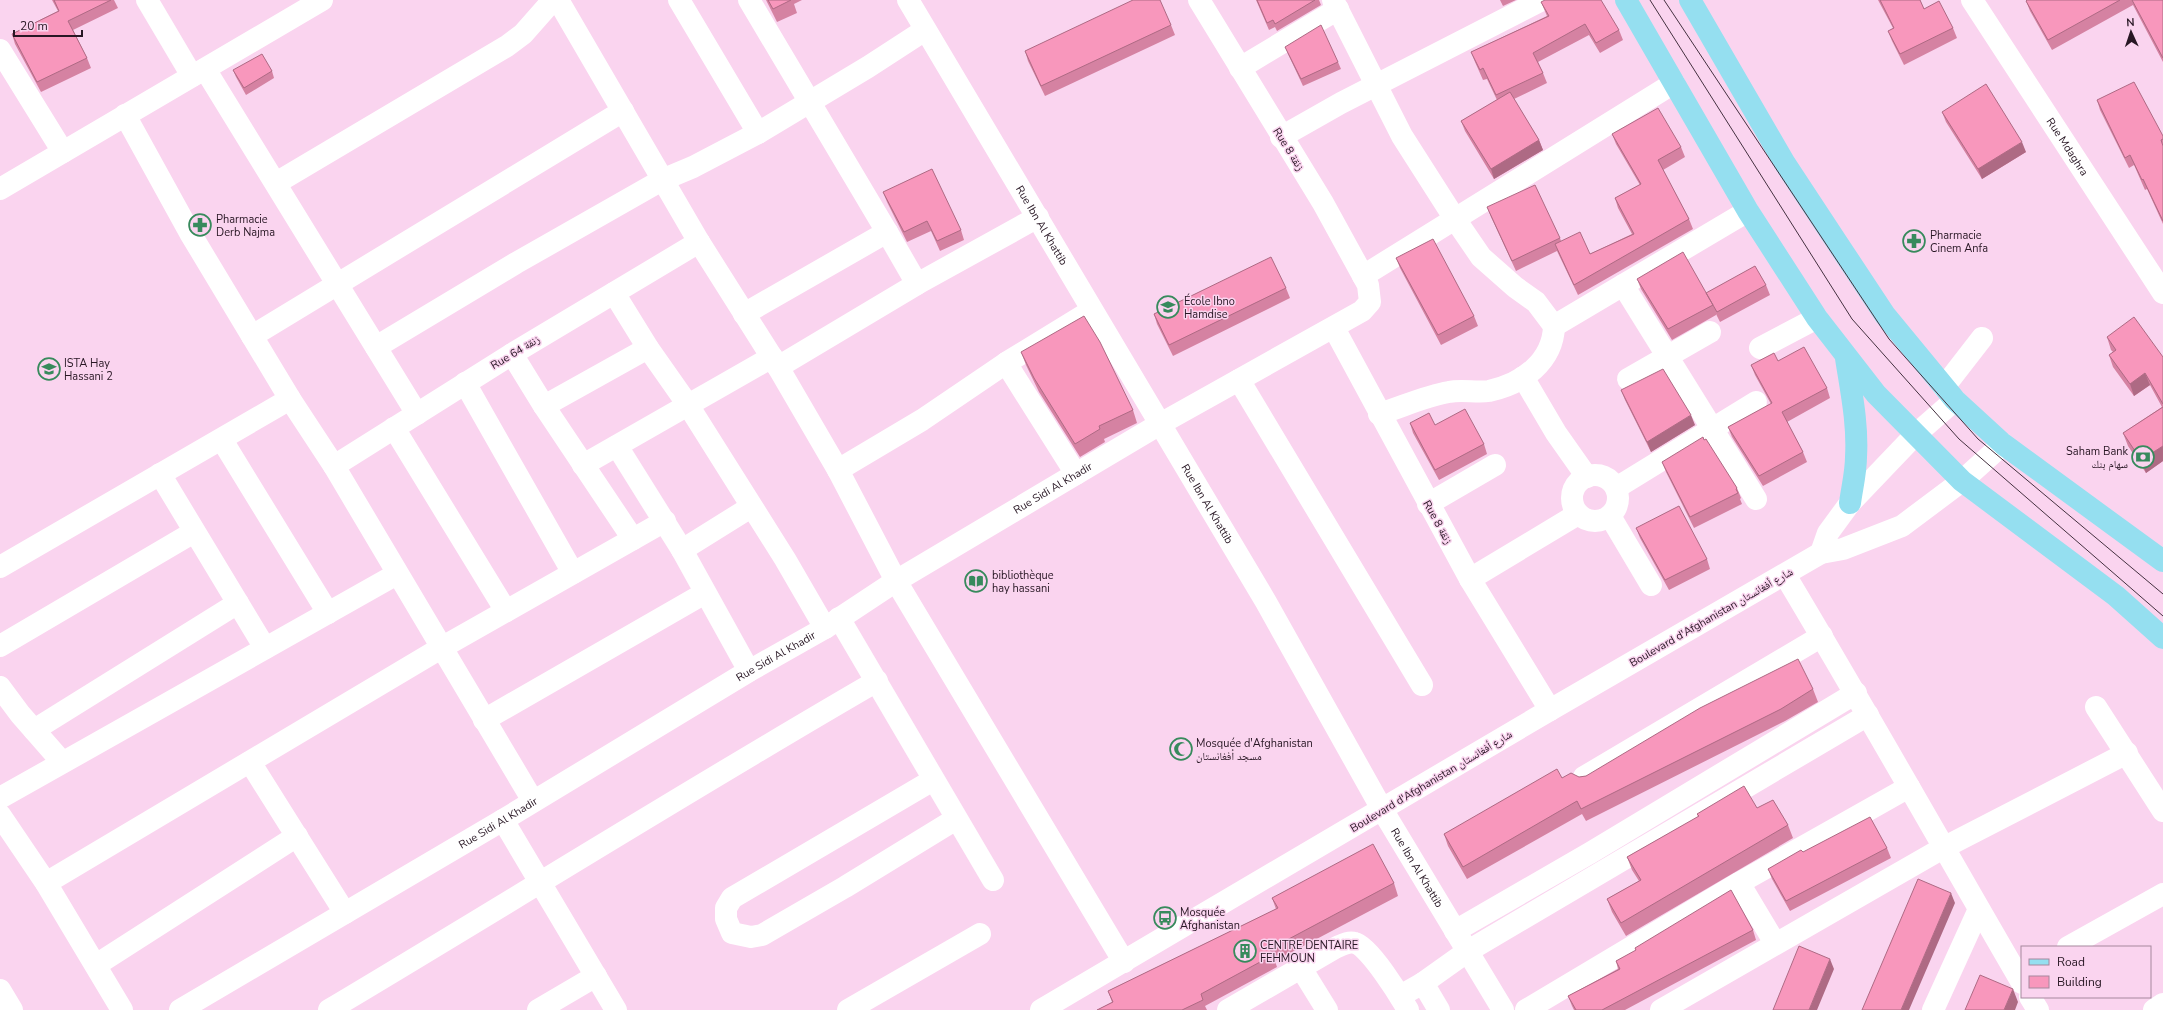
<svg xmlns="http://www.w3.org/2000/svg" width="2163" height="1010" font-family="'Nunito Sans','Noto Naskh Arabic',sans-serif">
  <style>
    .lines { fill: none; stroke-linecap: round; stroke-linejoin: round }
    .minor { stroke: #fff; stroke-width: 22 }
    .major { stroke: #95dff0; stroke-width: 22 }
    .tram { stroke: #453140; stroke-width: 1 }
    .wall { fill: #d582a2 }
    .shaded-wall { fill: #ae6a84 }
    .building { fill: #f897bc; stroke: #ae6a84 }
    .labels { text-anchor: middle; stroke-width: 3; stroke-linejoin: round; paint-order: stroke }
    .street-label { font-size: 11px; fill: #281724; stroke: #fad4ef }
    .poi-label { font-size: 11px; fill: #281724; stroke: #fad4ef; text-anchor: start }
  </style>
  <rect width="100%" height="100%" fill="#fad4ef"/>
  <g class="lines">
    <g class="minor">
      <path d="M147,0L192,76"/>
      <path d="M558,0L699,242L778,367L838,470L896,581L1124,962"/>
      <path d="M679,0L758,133"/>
      <path id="s1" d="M908,0L1266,602L1383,811L1503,1010"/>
      <path d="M1333,0L1402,136L1455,219L1481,257L1515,287L1536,302L1554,326C1553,362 1522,384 1489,391C1476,393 1462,389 1449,392C1425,396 1402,407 1379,414"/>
      <path id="s2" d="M1972,0L2163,293"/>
      <path d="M0,50L63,152"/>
      <path d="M1240,68L1338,9"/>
      <path d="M205,69L417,414"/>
      <path d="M125,115L190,233L290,399L334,466L533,801"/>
      <path d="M1281,137L1341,103L1542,0"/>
      <path d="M276,183L507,46L523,34L553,0"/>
      <path d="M0,189L322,0"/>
      <path d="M887,232L917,284"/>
      <path d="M1363,276L1674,83"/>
      <path d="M1623,285L1756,499"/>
      <path d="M614,293L648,348L688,405L785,559L825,628"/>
      <path d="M744,314L887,232L749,0"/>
      <path d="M1554,326L1748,211"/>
      <path d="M1334,328L1470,579L1550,710"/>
      <path d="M252,336L623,111"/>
      <path d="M376,347L516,263L662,180L693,167L758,133L868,67L925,30"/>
      <path d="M1760,348L1817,318"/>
      <path d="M512,354L544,406L633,539"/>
      <path d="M1006,363L1076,474"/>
      <path d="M778,367L917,284L1038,217"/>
      <path d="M1523,377L1556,433L1587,477"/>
      <path d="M1628,379L1710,332"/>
      <path d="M1239,380L1422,685"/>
      <path d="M465,383L573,573"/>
      <path d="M1944,387L1982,338"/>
      <path d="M544,406L648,348"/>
      <path d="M394,428L506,611"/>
      <path d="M222,440L328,613"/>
      <path d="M617,446L682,550L749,671"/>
      <path d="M583,465L772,357"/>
      <path d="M334,466L512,354L699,242"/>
      <path d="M838,470L922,420L1006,363L1091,311"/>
      <path d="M160,474L265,648"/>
      <circle cx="1595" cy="498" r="23"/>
      <path d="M1616,488L1756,402"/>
      <path d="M1428,504L1495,465"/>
      <path d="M1610,516L1651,585"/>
      <path d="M682,550L751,507"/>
      <path d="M1821,553L1828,533L1850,503L1915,435L1955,400"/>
      <path d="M0,567L290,399"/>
      <path d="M1785,575C1866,710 1943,847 2022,983"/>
      <path d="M1470,579L1578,514"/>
      <path d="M839,618L993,880"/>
      <path d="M0,646L194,532"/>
      <path d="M0,687L20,714L62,762"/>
      <path d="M2096,707L2163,811"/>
      <path d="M484,720L705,593"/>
      <path d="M34,730L238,603"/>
      <path d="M250,762L345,913"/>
      <path d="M1584,777L1822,636"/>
      <path d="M933,780L732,898L726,908V919L732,933L751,937L762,935L845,887L956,819"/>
      <path d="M0,798L397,574"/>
      <path d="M0,815L46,883L122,1010"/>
      <path d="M503,820L616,1010"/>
      <path d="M46,883L441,648L665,521"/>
      <path d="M1739,883L1775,943"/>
      <path d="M1455,931L1590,853L1856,693"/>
      <path d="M2068,947L2163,894"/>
      <path d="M96,965L297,836"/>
      <path d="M1301,968L1327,1010"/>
      <path d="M1423,983L1439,1010"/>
      <path d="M0,990L12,1010"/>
      <path d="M1400,996L1423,983L1468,951L1868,715"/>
      <path d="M2030,997L2038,1010"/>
      <path id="s3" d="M180,1010L503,820L749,671L825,628L896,581L1160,424L1362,311L1370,302L1368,285L1323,203L1199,0"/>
      <path d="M329,1010C512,901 692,788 877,681"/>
      <path d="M538,1010L596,976"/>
      <path d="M848,1010L980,934"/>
      <path d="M1041,1010L1550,710L1821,553L1843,549L1902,526L1962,481L2003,444"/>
      <path d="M1228,1010L1335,948C1342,945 1348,941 1355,943C1369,946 1400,996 1408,1010"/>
      <path d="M1526,1010L1739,883L1909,787"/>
      <path d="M1661,1010L1943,848L2127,753"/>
      <path d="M1933,1010L1979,909"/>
      <path d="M2154,1010L2163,1004"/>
    </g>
    <path class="major" d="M1626,0L1748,211L1817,318L1876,394L1962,481L2116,596L2163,638
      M1690,0L1784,162L1838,244L1885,315L1955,400L2003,444L2163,561
      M1846,358C1851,391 1858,423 1856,457C1856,472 1852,488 1850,503"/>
    <path class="tram" d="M1650,0L1852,319L1959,439L2163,616
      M1664,0L1889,339L1978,439L2163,594"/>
  </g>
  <path class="wall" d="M52,0H114L118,8L73,30L87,58L91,68L41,92L15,44L12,34L58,11Z
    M766,0H802L794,4L797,13L777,22Z
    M1256,0H1319L1321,5L1277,31L1275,27L1269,30Z
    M1500,0H1516L1503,6Z
    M1878,0H1920L1924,9L1953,28L1957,38L1904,65L1892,41L1888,31L1893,28Z
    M2027,0H2163V62L2133,5L2052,50L2030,11L2026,1Z
    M1541,2L1619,30L1623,40L1600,53L1589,35L1538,62L1543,73L1547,83L1514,99L1539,140L1543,150L1494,179L1465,131L1461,121L1497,100L1487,79L1483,80L1475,62L1471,52L1547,16Z
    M1171,25L1175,35L1045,96L1028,61L1025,51Z
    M1285,47L1338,62L1341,69L1303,86L1288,54Z
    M233,70L272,71L274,78L246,95L236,77Z
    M2097,100L2163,136V224L2147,189L2145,190L2134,165L2129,168L2100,110Z
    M1942,112L2026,152L1982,179L1946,122Z
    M1612,134L1681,147L1685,157L1663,170L1689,219L1693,229L1578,295L1557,251L1516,271L1491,217L1487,207L1560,238L1561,241L1590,254L1632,234L1618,208L1615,198L1640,185L1616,144Z
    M883,192L961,230L964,240L940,251L931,231L907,242L887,202Z
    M1396,258L1474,316L1478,326L1441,345L1400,268Z
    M1637,279L1707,295L1766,285L1770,295L1720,322L1716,314V315L1672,340L1641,289Z
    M1286,288L1290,298L1173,356L1157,324L1154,314Z
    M2107,337L2163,357V461L2146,473L2128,446L2123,433L2162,407L2150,385L2134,396L2113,367L2109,355L2113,352L2111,350Z
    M1021,352L1133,410L1137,423L1104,439L1105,442L1080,457L1039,392L1026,365Z
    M1778,361L1827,388L1830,398L1787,422L1803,452L1807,462L1763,486L1732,437L1728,427L1771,404L1755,375L1751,365Z
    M1621,390L1695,425L1651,452L1625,400Z
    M1410,423L1435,425L1484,444L1487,454L1439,480L1413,433Z
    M1704,440L1737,488L1741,498L1740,499L1742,504L1694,528L1666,472L1662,462Z
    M1636,528L1707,559L1710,569L1669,590L1640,538Z
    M1813,689L1818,702L1785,721L1586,821L1582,814L1467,879L1448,846L1444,834L1562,778L1579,777L1586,776Z
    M1757,808L1788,825L1793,838L1626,936L1612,912L1607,899L1639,881L1632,870L1627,857L1698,817L1697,814Z
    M1887,848L1891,858L1790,911L1772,879L1768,869L1803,852Z
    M1394,883L1398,896L1275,961L1277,967L1205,1006L1207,1010H1097L1112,1002L1108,991L1276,909L1272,898Z
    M1753,930L1756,940L1625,1010H1574L1572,1006L1568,996L1618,969L1616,961L1636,951L1635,948Z"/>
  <path class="shaded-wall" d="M1539,140L1543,150L1494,179L1491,169Z
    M2022,142L2026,152L1982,179L1978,169Z
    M2145,373L2150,385L2134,396L2130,384Z
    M1691,415L1695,425L1651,452L1647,442Z
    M2163,446V461L2146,473L2141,460Z
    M1951,893L1955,903L1909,1010H1901Z
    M1830,959L1834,969L1817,1010H1809Z
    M2013,989L2018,1002L2015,1010H2004Z"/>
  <path class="building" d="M54,0H111L68,21L87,58L37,82L12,34L59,11Z
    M768,0H791L773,9Z
    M1133,0H1160L1171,25L1041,86L1025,51Z
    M1257,0H1315L1275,24L1273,20L1267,23Z
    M1545,0H1601L1619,30L1596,43L1585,24L1533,53L1543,73L1496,95L1483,68L1480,70L1471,52L1549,16L1541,2Z
    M1880,0H1920L1924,9L1939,1L1953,28L1900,54L1888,31L1894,28Z
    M2027,0H2120L2048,40L2026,1Z
    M2132,0H2163V58Z
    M1321,25L1338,62L1301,79L1285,47Z
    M262,54L272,71L244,88L233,70Z
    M2134,82L2163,136V139L2161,140L2163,146V221L2143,179L2142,180L2130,155L2125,158L2097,100Z
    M1986,84L2022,142L1978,169L1942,112Z
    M1510,92L1539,140L1491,169L1461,121Z
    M1658,108L1681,147L1658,160L1689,219L1574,285L1555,244L1580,232L1590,254L1634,234L1615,198L1641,184L1612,134Z
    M932,169L961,230L937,241L927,221L904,232L883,192Z
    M1535,185L1560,238L1512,261L1487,207Z
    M1433,239L1474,316L1438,335L1396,258Z
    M1683,252L1713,305L1668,329L1637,279Z
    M1271,257L1286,288L1169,345L1154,314Z
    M1755,266L1766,285L1717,312L1706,293Z
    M1084,316L1100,342L1133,410L1099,426L1100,429L1075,444L1034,378L1021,352Z
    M2134,317L2163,357V404L2145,373L2130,384L2109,355L2116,350L2107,337Z
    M1804,347L1827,388L1782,412L1803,452L1759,476L1728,427L1772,403L1751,365L1774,353L1778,361Z
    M1663,369L1691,415L1647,442L1621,390Z
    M2163,407V446L2141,460L2123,433Z
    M1465,409L1484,444L1435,470L1410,423L1429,413L1435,425Z
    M1703,437L1704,440L1706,439L1737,488L1736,489L1738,493L1690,517L1662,462Z
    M1679,506L1707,559L1665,580L1636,528Z
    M1798,659L1813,689L1781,709L1581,809L1577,801L1463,867L1444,834L1557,769L1562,778L1571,773L1579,777L1586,776L1700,708Z
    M1744,786L1757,808L1773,800L1788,825L1621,923L1607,899L1641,880L1627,857L1699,816L1697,814Z
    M1870,817L1887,848L1786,901L1768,869L1801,850L1803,852Z
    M1373,844L1394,883L1270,949L1273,955L1201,994L1203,1000L1182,1010H1097L1113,1002L1108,991L1278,908L1272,898Z
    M1918,879L1951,893L1901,1010H1862Z
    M1731,890L1753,930L1602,1010H1576L1568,996L1620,969L1616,961L1636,950L1635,948Z
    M1799,946L1830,959L1809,1010H1773Z
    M1980,975L2013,989L2004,1010H1965Z"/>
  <defs>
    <g id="pharmacy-ring" transform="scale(1.15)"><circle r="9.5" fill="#fad4ef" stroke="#378a5c" stroke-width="1.5"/><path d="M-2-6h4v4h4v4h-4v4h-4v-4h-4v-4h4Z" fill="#378a5c"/></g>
    <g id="school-ring" transform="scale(1.15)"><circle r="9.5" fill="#fad4ef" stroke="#378a5c" stroke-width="1.5"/><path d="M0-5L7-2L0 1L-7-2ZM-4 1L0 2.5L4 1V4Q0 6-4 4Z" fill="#378a5c"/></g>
    <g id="bank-ring" transform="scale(1.15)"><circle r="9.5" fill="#fad4ef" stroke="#378a5c" stroke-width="1.5"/><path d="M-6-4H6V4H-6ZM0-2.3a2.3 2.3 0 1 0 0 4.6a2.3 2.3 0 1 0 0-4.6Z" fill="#378a5c"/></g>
    <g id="library-ring" transform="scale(1.15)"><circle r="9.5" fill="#fad4ef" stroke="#378a5c" stroke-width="1.5"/><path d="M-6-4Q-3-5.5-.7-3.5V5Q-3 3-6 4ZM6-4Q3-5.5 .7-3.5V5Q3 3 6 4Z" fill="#378a5c"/></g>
    <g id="mosque-ring" transform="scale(1.15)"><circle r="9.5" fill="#fad4ef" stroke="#378a5c" stroke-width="1.5"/><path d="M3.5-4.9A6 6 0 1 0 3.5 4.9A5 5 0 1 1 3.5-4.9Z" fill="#378a5c"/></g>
    <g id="bus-ring" transform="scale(1.15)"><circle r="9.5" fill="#fad4ef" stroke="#378a5c" stroke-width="1.5"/><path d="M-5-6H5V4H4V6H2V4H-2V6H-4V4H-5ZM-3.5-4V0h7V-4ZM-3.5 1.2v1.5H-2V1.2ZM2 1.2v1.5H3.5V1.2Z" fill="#378a5c"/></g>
    <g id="building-ring" transform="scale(1.15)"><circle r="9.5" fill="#fad4ef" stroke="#378a5c" stroke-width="1.5"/><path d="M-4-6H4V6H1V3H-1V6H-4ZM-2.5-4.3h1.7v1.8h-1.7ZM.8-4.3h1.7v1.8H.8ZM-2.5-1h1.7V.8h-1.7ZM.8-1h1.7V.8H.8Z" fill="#378a5c"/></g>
  </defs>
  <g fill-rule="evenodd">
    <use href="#pharmacy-ring" x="200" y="225"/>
    <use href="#pharmacy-ring" x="1914" y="241"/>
    <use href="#school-ring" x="1168" y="307"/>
    <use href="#school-ring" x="49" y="369"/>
    <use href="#bank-ring" x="2143" y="457"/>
    <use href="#library-ring" x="976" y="581"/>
    <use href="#mosque-ring" x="1181" y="749"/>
    <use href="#bus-ring" x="1165" y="918"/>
    <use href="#building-ring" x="1245" y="951"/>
  </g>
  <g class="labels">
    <g class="street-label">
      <text dy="4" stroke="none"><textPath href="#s2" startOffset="175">Rue Mdaghra</textPath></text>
      <text transform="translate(1289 149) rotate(58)" y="4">Rue 8 زنقة</text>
      <text dy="4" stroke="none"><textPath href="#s1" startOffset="262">Rue Ibn Al Khattib</textPath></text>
      <text transform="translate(515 352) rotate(-31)" y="4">Rue 64 زنقة</text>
      <text dy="4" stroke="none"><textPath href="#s3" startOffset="1017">Rue Sidi Al Khadir</textPath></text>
      <text dy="4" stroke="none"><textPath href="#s1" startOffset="586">Rue Ibn Al Khattib</textPath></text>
      <text transform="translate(1438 522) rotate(61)" y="4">Rue 8 زنقة</text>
      <text transform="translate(1711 617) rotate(-30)" y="4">Boulevard d'Afghanistan شارع أفغانستان</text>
      <text dy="4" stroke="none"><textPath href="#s3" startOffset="693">Rue Sidi Al Khadir</textPath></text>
      <text transform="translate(1431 781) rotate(-31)" y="4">Boulevard d'Afghanistan شارع أفغانستان</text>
      <text dy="4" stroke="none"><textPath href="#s3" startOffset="369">Rue Sidi Al Khadir</textPath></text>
      <text dy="4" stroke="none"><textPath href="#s1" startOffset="1006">Rue Ibn Al Khattib</textPath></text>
    </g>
    <g class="poi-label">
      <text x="216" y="223">Pharmacie<tspan x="216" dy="13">Derb Najma</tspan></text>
      <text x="1930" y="239">Pharmacie<tspan x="1930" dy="13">Cinem Anfa</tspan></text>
      <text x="1184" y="305">École Ibno<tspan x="1184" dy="13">Hamdise</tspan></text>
      <text x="64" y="367">ISTA Hay<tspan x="64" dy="13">Hassani 2</tspan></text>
      <text x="2128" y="455" text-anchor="end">Saham Bank<tspan x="2128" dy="13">سهام بنك</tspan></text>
      <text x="992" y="579">bibliothèque<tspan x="992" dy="13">hay hassani</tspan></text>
      <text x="1196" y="747">Mosquée d'Afghanistan<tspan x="1196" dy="13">مسجد أفغانستان</tspan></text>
      <text x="1180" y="916">Mosquée<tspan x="1180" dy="13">Afghanistan</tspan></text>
      <text x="1260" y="949">CENTRE DENTAIRE<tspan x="1260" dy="13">FEHMOUN</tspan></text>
    </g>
  </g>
  <rect x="2021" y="946" width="130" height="52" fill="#fad4ef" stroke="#a6889e"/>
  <rect x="2029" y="959" width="20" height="6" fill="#95dff0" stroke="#a6889e"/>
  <text x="2057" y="966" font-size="12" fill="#281724">Road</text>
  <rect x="2029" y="976" width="20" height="12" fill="#f897bc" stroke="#a6889e"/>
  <text x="2057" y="986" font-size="12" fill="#281724">Building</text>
  <g transform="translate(2131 32) rotate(357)" stroke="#fad4ef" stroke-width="3" paint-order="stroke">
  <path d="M0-3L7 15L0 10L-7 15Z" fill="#281724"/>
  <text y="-6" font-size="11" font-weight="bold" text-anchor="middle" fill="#281724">N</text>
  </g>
  <path d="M14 30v6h68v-6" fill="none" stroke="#281724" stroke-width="2"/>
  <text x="20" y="30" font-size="12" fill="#281724" stroke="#fad4ef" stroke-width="3" paint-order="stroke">20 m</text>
</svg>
